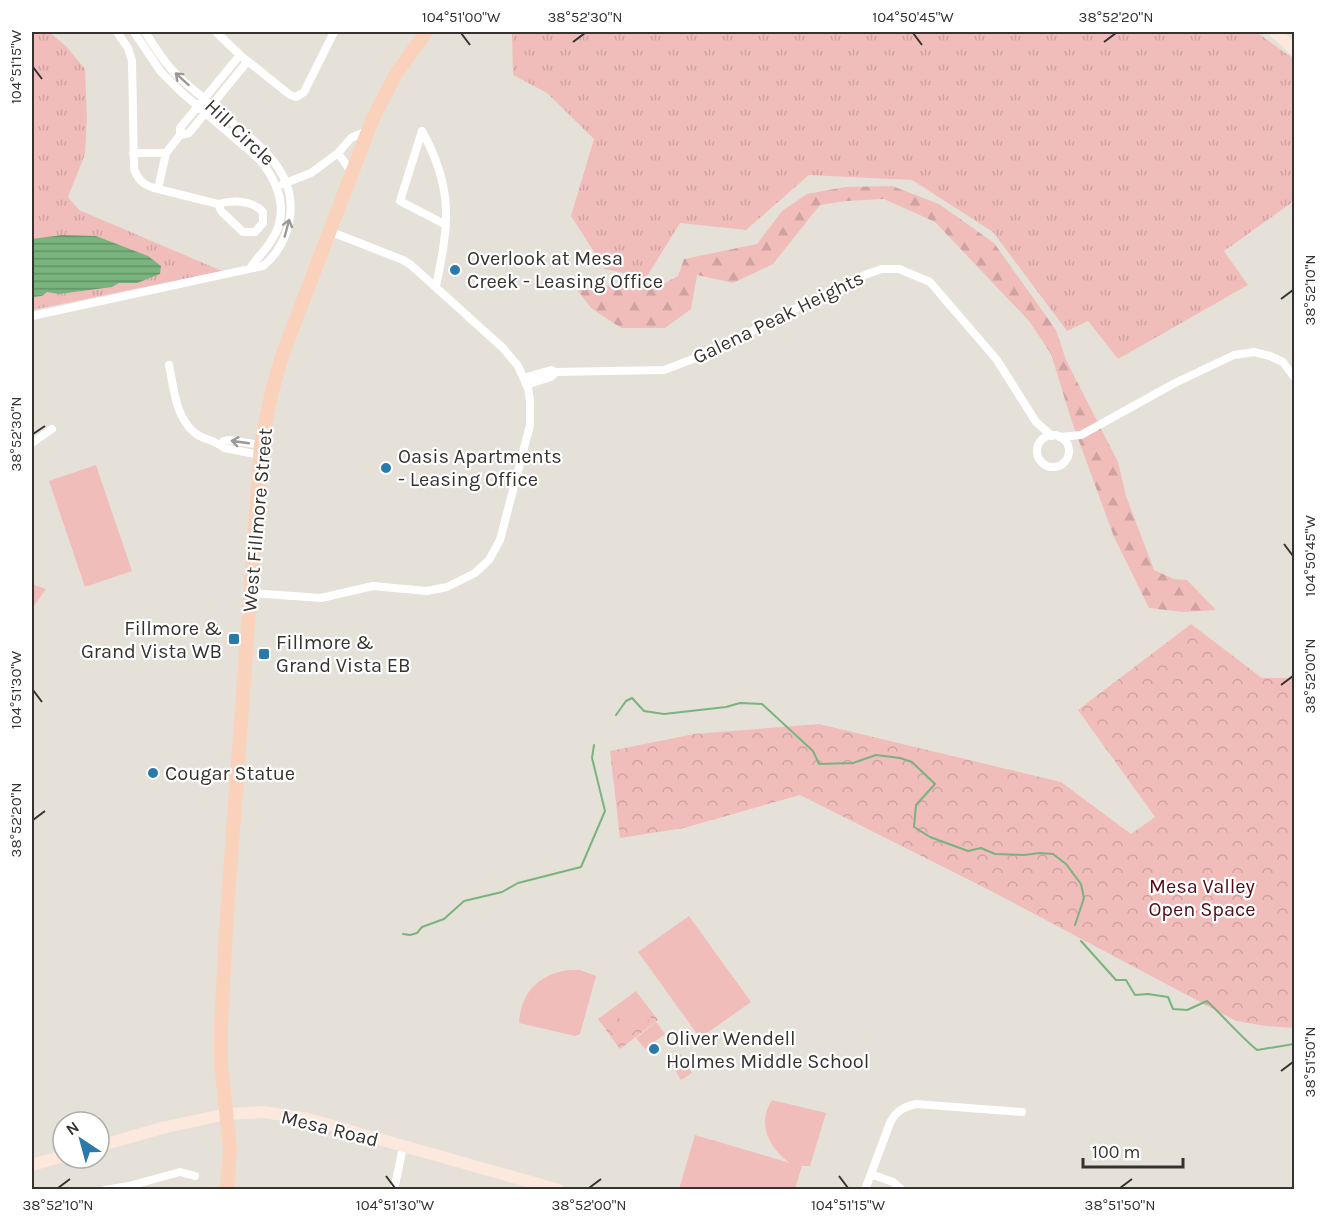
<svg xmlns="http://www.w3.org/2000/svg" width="1326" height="1221" font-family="Karla,sans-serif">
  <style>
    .grass { fill: url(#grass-tufts) }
    .forest { fill: url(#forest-firs) }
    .park { fill: url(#park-crowns) }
    .garden { fill: #f1bdbb }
    .water { fill: url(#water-rules) }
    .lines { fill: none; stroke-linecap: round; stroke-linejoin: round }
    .stream { stroke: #79b37d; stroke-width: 2 }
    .street { stroke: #fff; stroke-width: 8 }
    .secondary { stroke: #fce8dd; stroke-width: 12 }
    .primary { stroke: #fad2bb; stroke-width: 14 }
    .oneway { stroke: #9a9998 }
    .ticks { fill: none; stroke: #353330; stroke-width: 2 }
    .poi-dot { fill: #2979ab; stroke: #fff; stroke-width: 2 }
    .labels { text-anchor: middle; stroke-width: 4.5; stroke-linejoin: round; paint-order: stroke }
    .street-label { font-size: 20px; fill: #353330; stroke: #fff }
    .poi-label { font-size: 20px; fill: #353330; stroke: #fff; text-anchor: start }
    .park-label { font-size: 20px; fill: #530b15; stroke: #fff }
    .neatline { fill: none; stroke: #353330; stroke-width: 2 }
    .ticks-label { font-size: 15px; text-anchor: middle; fill: #353330 }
  </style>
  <defs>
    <pattern id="grass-tufts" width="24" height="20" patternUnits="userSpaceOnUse" patternTransform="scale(1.5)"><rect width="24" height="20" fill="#f1bdbb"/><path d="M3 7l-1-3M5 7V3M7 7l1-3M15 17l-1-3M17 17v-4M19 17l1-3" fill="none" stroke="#cfa3a1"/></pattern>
    <pattern id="forest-firs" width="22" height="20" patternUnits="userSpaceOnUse" patternTransform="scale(1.5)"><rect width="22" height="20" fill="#f1bdbb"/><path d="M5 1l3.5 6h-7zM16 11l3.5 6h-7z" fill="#cfa3a1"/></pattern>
    <pattern id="park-crowns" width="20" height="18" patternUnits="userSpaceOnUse" patternTransform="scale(1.5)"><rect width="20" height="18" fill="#f1bdbb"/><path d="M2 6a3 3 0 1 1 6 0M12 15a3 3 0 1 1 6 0" fill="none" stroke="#cfa3a1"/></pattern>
    <pattern id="water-rules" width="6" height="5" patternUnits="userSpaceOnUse" patternTransform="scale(1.5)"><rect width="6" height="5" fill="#79b37d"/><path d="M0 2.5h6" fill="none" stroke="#649267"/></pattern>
  </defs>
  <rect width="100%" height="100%" fill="#e5e1d9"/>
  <path class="grass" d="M32,32H49L66,46L85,69L87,119L85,154L68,197L79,210L222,271L32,310Z
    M512,32H1256L1294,59V201L1224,251L1248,285L1118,359L1088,321L1067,331L993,232L912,180L809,175L746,230L680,223L646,278L605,269L571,216L594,139L547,93L513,75Z"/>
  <path class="forest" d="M892,186L939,204L994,243L1056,330L1066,360L1118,462L1126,496L1154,570L1174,579L1187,580L1216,610L1184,612L1149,608L1114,537L1072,422L1051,354L1029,321L935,222L884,199L846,201L820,205L773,264L733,283L697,275L691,309L665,328H621L591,308L569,279L594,286L663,284L678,276L684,259L757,244L782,211L807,194L845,187Z"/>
  <path class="park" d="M1191,624L1262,678H1294V1028L1265,1026L1236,1021L995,893L800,795L684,828L620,838L610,751L694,734L819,724L1061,782L1131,834L1155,817L1078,710Z
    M636,991L658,1020L620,1049L598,1019Z"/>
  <path class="garden" d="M96,465L132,571L85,587L49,481Z
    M32,584L46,589L34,606L32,605Z
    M689,916L751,1002L700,1038L638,952Z
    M569,970H580L596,976L580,1034L575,1036L519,1023C521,992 539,974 569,970Z
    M637,998L651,1018L642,1025L628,1005Z
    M625,1007L640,1027L631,1034L616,1014Z
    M613,1016L628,1036L619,1042L604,1023Z
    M656,1022L665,1034L645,1049L636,1038Z
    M680,1053L692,1073L681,1080L669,1060Z
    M772,1100L826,1113L810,1166H802L795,1189H679L695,1135L790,1163C770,1149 756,1124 772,1100Z"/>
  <path class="water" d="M62,235L96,236L148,256L161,266L160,274L137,283H119L112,287L59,294L47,292L42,296L32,297V239Z"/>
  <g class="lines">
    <path class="stream" d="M616,715L626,701L632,698L644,711L664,714L726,707L740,703L762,704L813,751L819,764L853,763L876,755L900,758L912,762L935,784L916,805L914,827L930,837L968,851L981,848L995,854L1024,855L1040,853L1053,854L1066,864L1081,884L1084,898L1075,925
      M403,934L410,935L417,933L422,927L444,919L464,901L502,892L518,883L581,867L605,811L592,758L594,745
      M1081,941L1116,980H1126L1135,995L1148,994L1168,997L1173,1009L1187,1010L1207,1001C1224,1017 1239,1035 1257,1050L1294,1044"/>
    <path class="street" d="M117,32L128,48L132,61L134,169C139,182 145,186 158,189L166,153L180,135V128L240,55
      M134,32L161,72L180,91L260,160C279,184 290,213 271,241C265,251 257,258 251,267
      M216,32L240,55L290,95L296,97L304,92L334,32
      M180,135L189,133L247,62
      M133,153H166
      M338,153L352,173
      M283,184L311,173L338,153L351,138L369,130
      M158,189L218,204L221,211L243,232H255L263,223V212C252,200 233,200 218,204
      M436,286C449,224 454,189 422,131L400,201L446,225
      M32,316L263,266C277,255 285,240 289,223C299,178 266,150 234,124C216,108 196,93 178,76C164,63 155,47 145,32
      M169,365C174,388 175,417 195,433C203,440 216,440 224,448L260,455
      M524,378L551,370L556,372L664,370L722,348L770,321L867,274L882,269H899L930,282L997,360L1036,422L1052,436
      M526,385L551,377L556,372
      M1037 451a16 16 0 1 1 32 0a16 16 0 1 1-32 0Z
      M1060,437L1081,435L1175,383L1234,355L1254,352L1270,356L1283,362L1294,377
      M32,443L52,429
      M221,445L224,441L229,440L261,445
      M249,593L321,598L373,586L427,591L447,587L475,573L489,560L500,540L530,425V400L528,388L518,366L503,348L411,265L403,260L329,231
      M871,1174L893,1182L902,1190
      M105,1190L129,1186L180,1172L195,1176
      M394,1190L403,1147
      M865,1190L890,1123C895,1112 903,1107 916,1104L1022,1112"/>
    <path class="secondary" d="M1275,32L1294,49
      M99,1146L162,1128L226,1114L264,1112L308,1119L559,1190
      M32,1165L63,1156"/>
    <path class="primary" d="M227,1190L230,1148L221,1065V1029L226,928L261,445L272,391L283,353L373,118L396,74L426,32"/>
  </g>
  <defs><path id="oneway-shaft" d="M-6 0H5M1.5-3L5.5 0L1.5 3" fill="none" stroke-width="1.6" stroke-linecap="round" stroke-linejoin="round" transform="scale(1.5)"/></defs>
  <g class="oneway">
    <use href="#oneway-shaft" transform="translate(182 79) rotate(-138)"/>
    <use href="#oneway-shaft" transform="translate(287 228) rotate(-75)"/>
    <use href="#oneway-shaft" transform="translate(240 442) rotate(-172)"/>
  </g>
  <path class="ticks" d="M461,33L470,45M913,33L922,45M573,42L585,33M1104,42L1116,33M33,67L42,79M1281,299L1293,290M33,434L45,426M1284,544L1293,556M1281,685L1293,676M33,690L42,702M33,820L45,811M1281,1071L1293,1062M386,1176L395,1188M839,1176L848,1188M58,1188L70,1179M589,1188L601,1179M1120,1188L1132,1179"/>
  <g class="poi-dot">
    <circle cx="455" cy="270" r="6"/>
    <circle cx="386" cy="468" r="6"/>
    <rect x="228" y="633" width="12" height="12" rx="3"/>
    <rect x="258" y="648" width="12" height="12" rx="3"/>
    <circle cx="153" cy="773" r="6"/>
    <circle cx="654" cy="1049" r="6"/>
  </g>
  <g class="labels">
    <g class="street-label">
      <text transform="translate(240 132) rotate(43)" y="7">Hill Circle</text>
      <text transform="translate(778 317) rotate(-26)" y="7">Galena Peak Heights</text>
      <text transform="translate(257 520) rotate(-85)" y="7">West Fillmore Street</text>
      <text transform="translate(330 1128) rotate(14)" y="7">Mesa Road</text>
    </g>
    <g class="poi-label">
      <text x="467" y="265">Overlook at Mesa<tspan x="467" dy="23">Creek - Leasing Office</tspan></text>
      <text x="398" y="463">Oasis Apartments<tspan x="398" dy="23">- Leasing Office</tspan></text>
      <text x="222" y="635" text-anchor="end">Fillmore &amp;<tspan x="222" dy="23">Grand Vista WB</tspan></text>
      <text x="276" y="649">Fillmore &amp;<tspan x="276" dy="23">Grand Vista EB</tspan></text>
      <text x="165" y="780">Cougar Statue</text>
      <text x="666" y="1045">Oliver Wendell<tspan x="666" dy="23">Holmes Middle School</tspan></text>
    </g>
    <g class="park-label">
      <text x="1202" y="893">Mesa Valley<tspan x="1202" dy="23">Open Space</tspan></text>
    </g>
  </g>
  <rect width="1326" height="1221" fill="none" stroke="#ffffff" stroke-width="66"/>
  <g transform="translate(81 1140) rotate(324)"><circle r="28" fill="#ffffff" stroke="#aeadac" stroke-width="1.5"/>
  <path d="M0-4.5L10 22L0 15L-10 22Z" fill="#2979ab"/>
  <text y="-9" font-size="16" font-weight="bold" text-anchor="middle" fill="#353330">N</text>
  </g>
  <path d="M1083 1158v9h100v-9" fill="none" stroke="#353330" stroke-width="3"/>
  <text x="1092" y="1158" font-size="18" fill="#353330" stroke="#ffffff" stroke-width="4.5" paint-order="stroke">100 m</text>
  <rect x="33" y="33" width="1260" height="1155" class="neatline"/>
  <g class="ticks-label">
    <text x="461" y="22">104°51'00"W</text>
    <text x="585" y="22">38°52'30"N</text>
    <text x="913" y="22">104°50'45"W</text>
    <text x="1116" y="22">38°52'20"N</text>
    <text transform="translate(16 67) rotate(-90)" y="5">104°51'15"W</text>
    <text transform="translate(1310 290) rotate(-90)" y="5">38°52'10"N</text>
    <text transform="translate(16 434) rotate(-90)" y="5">38°52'30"N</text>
    <text transform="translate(1310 556) rotate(-90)" y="5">104°50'45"W</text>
    <text transform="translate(1310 676) rotate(-90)" y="5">38°52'00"N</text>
    <text transform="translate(16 690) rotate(-90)" y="5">104°51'30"W</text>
    <text transform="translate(16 820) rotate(-90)" y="5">38°52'20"N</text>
    <text transform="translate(1310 1062) rotate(-90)" y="5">38°51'50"N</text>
    <text x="58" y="1210">38°52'10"N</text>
    <text x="395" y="1210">104°51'30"W</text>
    <text x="589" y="1210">38°52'00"N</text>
    <text x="848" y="1210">104°51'15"W</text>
    <text x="1120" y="1210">38°51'50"N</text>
  </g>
</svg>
